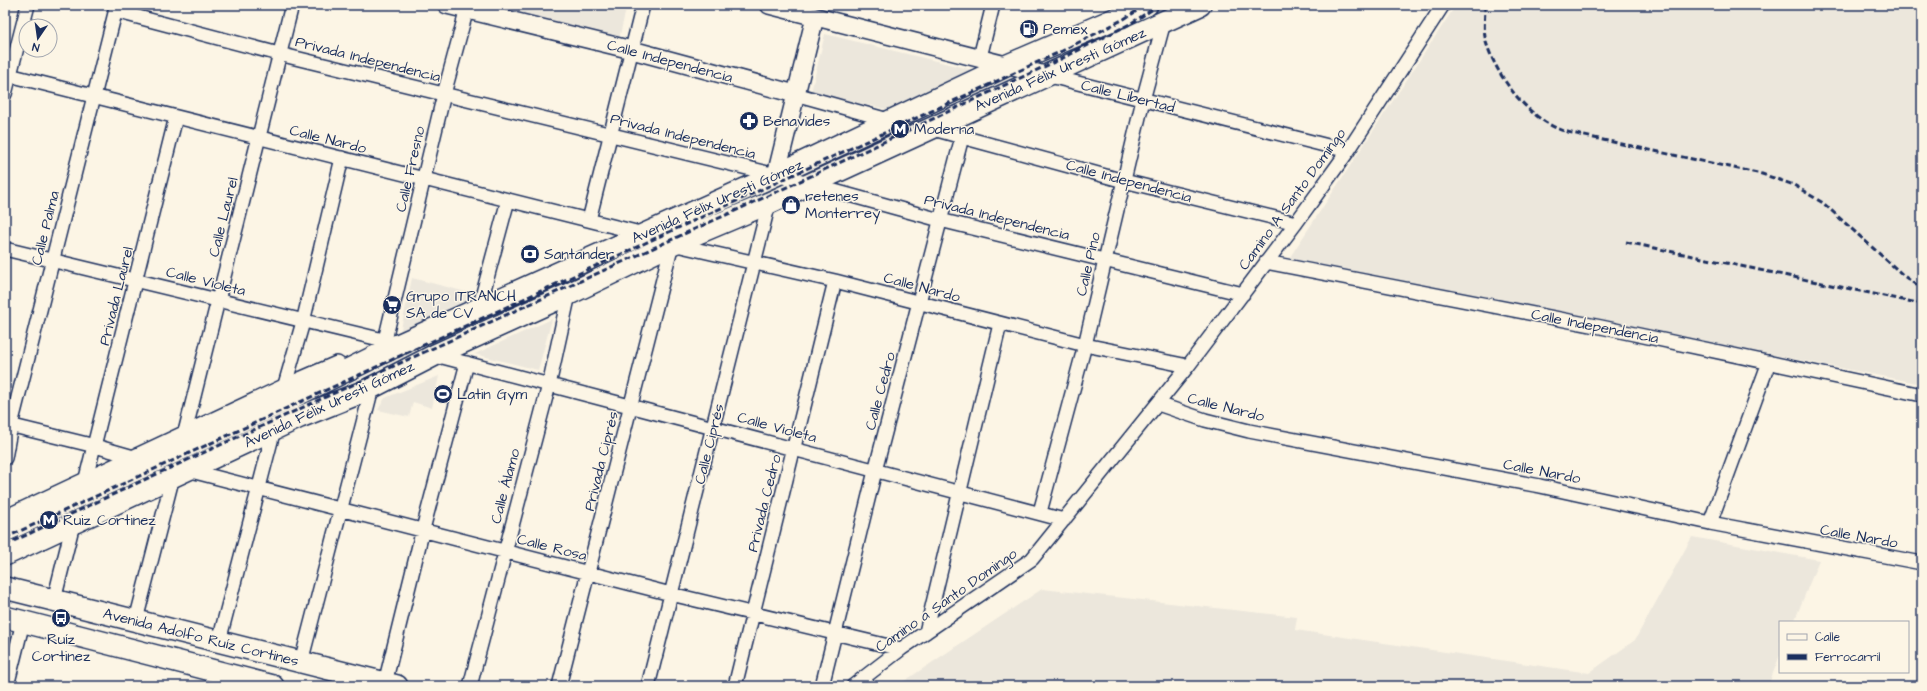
<svg xmlns="http://www.w3.org/2000/svg" width="1927" height="691" font-family="'Architects Daughter',sans-serif">
  <style>
    .built { fill: #ece7dc }
    .lines { fill: none; stroke-linecap: round; stroke-linejoin: round }
    .minor-casing { stroke: #1b2f5e; stroke-width: 16 }
    .tertiary-casing { stroke: #1b2f5e; stroke-width: 20 }
    .primary-casing { stroke: #1b2f5e; stroke-width: 24 }
    .minor { stroke: #fcf5e5; stroke-width: 13 }
    .tertiary { stroke: #fcf5e5; stroke-width: 17 }
    .primary { stroke: #fcf5e5; stroke-width: 21 }
    .rail { stroke: #1b2f5e; stroke-width: 3; stroke-dasharray: 6 3; stroke-linecap: butt }
    .labels { text-anchor: middle; stroke-width: 3; stroke-linejoin: round; paint-order: stroke }
    .poi-label { font-size: 15px; fill: #1b2f5e; stroke: #fcf5e5; text-anchor: start }
    .street-label { font-size: 15px; fill: #1b2f5e; stroke: #fcf5e5 }
  </style>
  <rect width="100%" height="100%" fill="#fcf5e5"/>
  <filter id="ink" filterUnits="userSpaceOnUse"><feTurbulence type="fractalNoise" baseFrequency=".025" numOctaves="2"/><feDisplacementMap in="SourceGraphic" scale="8" xChannelSelector="R" yChannelSelector="G"/><feConvolveMatrix kernelMatrix="1 2 1 2 8 2 1 2 1" color-interpolation-filters="sRGB"/></filter>
  <g filter="url(#ink)">
    <path class="built" d="M489,5H627L619,39Z
      M1456,5H1922V384L1288,260Z
      M825,34L977,71L890,110L811,92Z
      M412,278L478,295L475,305L399,338Z
      M552,319L538,370L475,354Z
      M439,376L432,408L413,402L409,417L378,410L385,398Z
      M1692,537L1819,560L1794,622H1780V655L1768,686H897L1042,589L1297,617L1295,630L1589,673L1635,640Z"/>
    <g class="lines">
      <g class="minor-casing">
        <path id="minor" d="M115,11L279,54L776,175L940,220L1243,294
          M980,57L993,5
          M5,74L644,234
          M1046,75L1348,151
          M5,94L28,5
          M795,94L892,121
          M962,137L1124,181L1296,223
          M589,220L643,5
          M5,249L400,344
          M1266,262L1601,327L1922,395
          M479,308L508,200
          M385,340L444,94L468,5
          M435,355L1064,520
          M284,388L303,322L342,158
          M1158,404L1205,420L1249,431L1540,486L1710,523L1922,563
          M5,424L95,446L137,458
          M184,436L292,5
          M5,458L11,425L117,5
          M195,472L671,594L901,649
          M85,482L176,117
          M1040,512L1085,345L1143,100L1164,22
          M1710,523L1769,362
          M54,600L71,532
          M136,620L171,484
          M926,632L1000,324
          M219,641L272,437
          M301,662L372,388
          M385,683L423,529L467,363
          M7,686L23,622
          M470,686L549,385L569,294
          M559,686L672,244L835,281L1085,345L1188,366
          M648,686L769,203
          M735,686L835,281
          M822,686L875,471L962,137L930,128
          M853,686L901,649L1032,559L1188,366L1296,223L1348,151L1443,5"/>
      </g>
      <g class="tertiary-casing">
        <path id="tertiary" d="M447,5L632,50L795,94
          M769,5L1045,75
          M776,175L815,17
          M5,519L284,388L337,365"/>
      </g>
      <g class="primary-casing">
        <path id="primary" d="M5,531L291,398L400,344L776,175L1008,65L1147,5
          M5,555L300,417L365,391L435,355L569,294L672,244L769,203L1200,5
          M5,588L397,686
          M5,617L273,686"/>
      </g>
      <use href="#minor" class="minor"/>
      <use href="#tertiary" class="tertiary"/>
      <use href="#primary" class="primary"/>
      <path class="rail" d="M1485,5C1485,16 1483,31 1486,42C1496,75 1526,116 1559,129C1566,132 1573,133 1580,135L1762,174L1794,185L1823,203L1904,276L1922,289
        M1626,242L1922,304
        M5,538L1062,51L1124,19L1146,5
        M5,545L161,472L796,183L1065,57L1130,24L1159,5"/>
    </g>
  </g>
  <defs>
    <g id="fuel-disc" transform="scale(1)"><circle r="9.5" fill="#1b2f5e" stroke="#fcf5e5"/><path d="M-5.5-6h7V0h2V4h1.3V-2.5L3-4.5l.8-.8L6-3V5H2.5V1h-1V6h-7ZM-4.2-4.7v3.2H.2V-4.7Z" fill="#fff"/></g>
    <g id="pharmacy-disc" transform="scale(1)"><circle r="9.5" fill="#1b2f5e" stroke="#fcf5e5"/><path d="M-2-6h4v4h4v4h-4v4h-4v-4h-4v-4h4Z" fill="#fff"/></g>
    <g id="metro-disc" transform="scale(1)"><circle r="9.5" fill="#1b2f5e" stroke="#fcf5e5"/><path d="M-5.5 5V-5H-3L0 0L3-5H5.5V5H3V-.5L0 4L-3-.5V5Z" fill="#fff"/></g>
    <g id="shop-disc" transform="scale(1)"><circle r="9.5" fill="#1b2f5e" stroke="#fcf5e5"/><path d="M-5-2.5h2.3a2.7 3.5 0 0 1 5.4 0H5L5.5 6h-11ZM-1.5-2.5h3a1.5 2.3 0 0 0-3 0Z" fill="#fff"/></g>
    <g id="bank-disc" transform="scale(1)"><circle r="9.5" fill="#1b2f5e" stroke="#fcf5e5"/><path d="M-6-4H6V4H-6ZM0-2.3a2.3 2.3 0 1 0 0 4.6a2.3 2.3 0 1 0 0-4.6Z" fill="#fff"/></g>
    <g id="supermarket-disc" transform="scale(1)"><circle r="9.5" fill="#1b2f5e" stroke="#fcf5e5"/><path d="M-6-5.5h2.5l.6 2H6L4.5 2H-2.5L-4.4-4H-6ZM-1.5 3.2a1.3 1.3 0 1 0 .1 0ZM3 3.2a1.3 1.3 0 1 0 .1 0Z" fill="#fff"/></g>
    <g id="stadium-disc" transform="scale(1)"><circle r="9.5" fill="#1b2f5e" stroke="#fcf5e5"/><path d="M0-5a6.5 5 0 1 0 0 10a6.5 5 0 1 0 0-10ZM-3.5-1.8h7v3.6h-7Z" fill="#fff"/></g>
    <g id="bus-disc" transform="scale(1)"><circle r="9.5" fill="#1b2f5e" stroke="#fcf5e5"/><path d="M-5-6H5V4H4V6H2V4H-2V6H-4V4H-5ZM-3.5-4V0h7V-4ZM-3.5 1.2v1.5H-2V1.2ZM2 1.2v1.5H3.5V1.2Z" fill="#fff"/></g>
  </defs>
  <g fill-rule="evenodd">
    <use href="#fuel-disc" x="1029" y="29"/>
    <use href="#pharmacy-disc" x="749" y="121"/>
    <use href="#metro-disc" x="900" y="129"/>
    <use href="#shop-disc" x="791" y="205"/>
    <use href="#bank-disc" x="530" y="254"/>
    <use href="#supermarket-disc" x="392" y="305"/>
    <use href="#stadium-disc" x="443" y="394"/>
    <use href="#metro-disc" x="49" y="520"/>
    <use href="#bus-disc" x="61" y="618"/>
  </g>
  <g class="labels">
    <g class="poi-label">
      <text x="1043" y="34">Pemex</text>
      <text x="763" y="126">Benavides</text>
      <text x="914" y="134">Moderna</text>
      <text x="805" y="201">retenes<tspan x="805" dy="17">Monterrey</tspan></text>
      <text x="544" y="259">Santander</text>
      <text x="406" y="301">Grupo ITRANCH<tspan x="406" dy="17">SA de CV</tspan></text>
      <text x="457" y="399">Latin Gym</text>
      <text x="63" y="525">Ruiz Cortinez</text>
      <text x="61" y="644" text-anchor="middle">Ruíz<tspan x="61" dy="17">Cortinez</tspan></text>
    </g>
    <g class="street-label">
      <text transform="translate(368 59) rotate(14)" y="5">Privada Independencia</text>
      <text transform="translate(670 61) rotate(15)" y="5">Calle Independencia</text>
      <text transform="translate(1060 69) rotate(-24)" y="5">Avenida Félix Uresti Gómez</text>
      <text transform="translate(1128 96) rotate(14)" y="5">Calle Libertad</text>
      <text transform="translate(683 136) rotate(14)" y="5">Privada Independencia</text>
      <text transform="translate(328 139) rotate(14)" y="5">Calle Nardo</text>
      <text transform="translate(410 169) rotate(-77)" y="5">Calle Fresno</text>
      <text transform="translate(1129 181) rotate(15)" y="5">Calle Independencia</text>
      <text transform="translate(1292 199) rotate(-54)" y="5">Camino A Santo Domingo</text>
      <text transform="translate(717 201) rotate(-24)" y="5">Avenida Félix Uresti Gómez</text>
      <text transform="translate(223 217) rotate(-76)" y="5">Calle Laurel</text>
      <text transform="translate(997 217) rotate(14)" y="5">Privada Independencia</text>
      <text transform="translate(45 228) rotate(-76)" y="5">Calle Palma</text>
      <text transform="translate(1088 264) rotate(-77)" y="5">Calle Pino</text>
      <text transform="translate(206 281) rotate(14)" y="5">Calle Violeta</text>
      <text transform="translate(922 287) rotate(15)" y="5">Calle Nardo</text>
      <text transform="translate(116 296) rotate(-76)" y="5">Privada Laurel</text>
      <text transform="translate(1595 326) rotate(11)" y="5">Calle Independencia</text>
      <text transform="translate(880 391) rotate(-75)" y="5">Calle Cedro</text>
      <text transform="translate(329 404) rotate(-25)" y="5">Avenida Félix Uresti Gómez</text>
      <text transform="translate(1226 407) rotate(14)" y="5">Calle Nardo</text>
      <text transform="translate(777 427) rotate(15)" y="5">Calle Violeta</text>
      <text transform="translate(709 444) rotate(-76)" y="5">Calle Ciprés</text>
      <text transform="translate(601 461) rotate(-76)" y="5">Privada Ciprés</text>
      <text transform="translate(1542 471) rotate(11)" y="5">Calle Nardo</text>
      <text transform="translate(505 486) rotate(-75)" y="5">Calle Álamo</text>
      <text transform="translate(764 503) rotate(-76)" y="5">Privada Cedro</text>
      <text transform="translate(1859 536) rotate(10)" y="5">Calle Nardo</text>
      <text transform="translate(552 547) rotate(14)" y="5">Calle Rosa</text>
      <text transform="translate(946 600) rotate(-35)" y="5">Camino a Santo Domingo</text>
      <text transform="translate(201 637) rotate(14)" y="5">Avenida Adolfo Ruíz Cortines</text>
    </g>
  </g>
  <rect width="1927" height="691" fill="none" stroke="#fcf5e5" stroke-width="20"/>
  <rect x="10" y="10" width="1907" height="671" fill="none" stroke="#1b2f5e" stroke-width="1.5" filter="url(#ink)"/>
  <rect x="1779" y="621" width="130" height="52" fill="#fcf5e5" stroke="#a2a6af"/>
  <rect x="1787" y="634" width="20" height="6" fill="#fcf5e5" stroke="#a2a6af"/>
  <text x="1815" y="641" font-size="12" fill="#1b2f5e">Calle</text>
  <rect x="1787" y="654" width="20" height="6" fill="#1b2f5e" stroke="#a2a6af"/>
  <text x="1815" y="661" font-size="12" fill="#1b2f5e">Ferrocarril</text>
  <g transform="translate(38 38) rotate(193)"><circle r="19" fill="#fcf5e5" stroke="#a2a6af"/>
  <path d="M0-3L7 15L0 10L-7 15Z" fill="#1b2f5e"/>
  <text y="-6" font-size="11" font-weight="bold" text-anchor="middle" fill="#1b2f5e">N</text>
  </g>
</svg>
